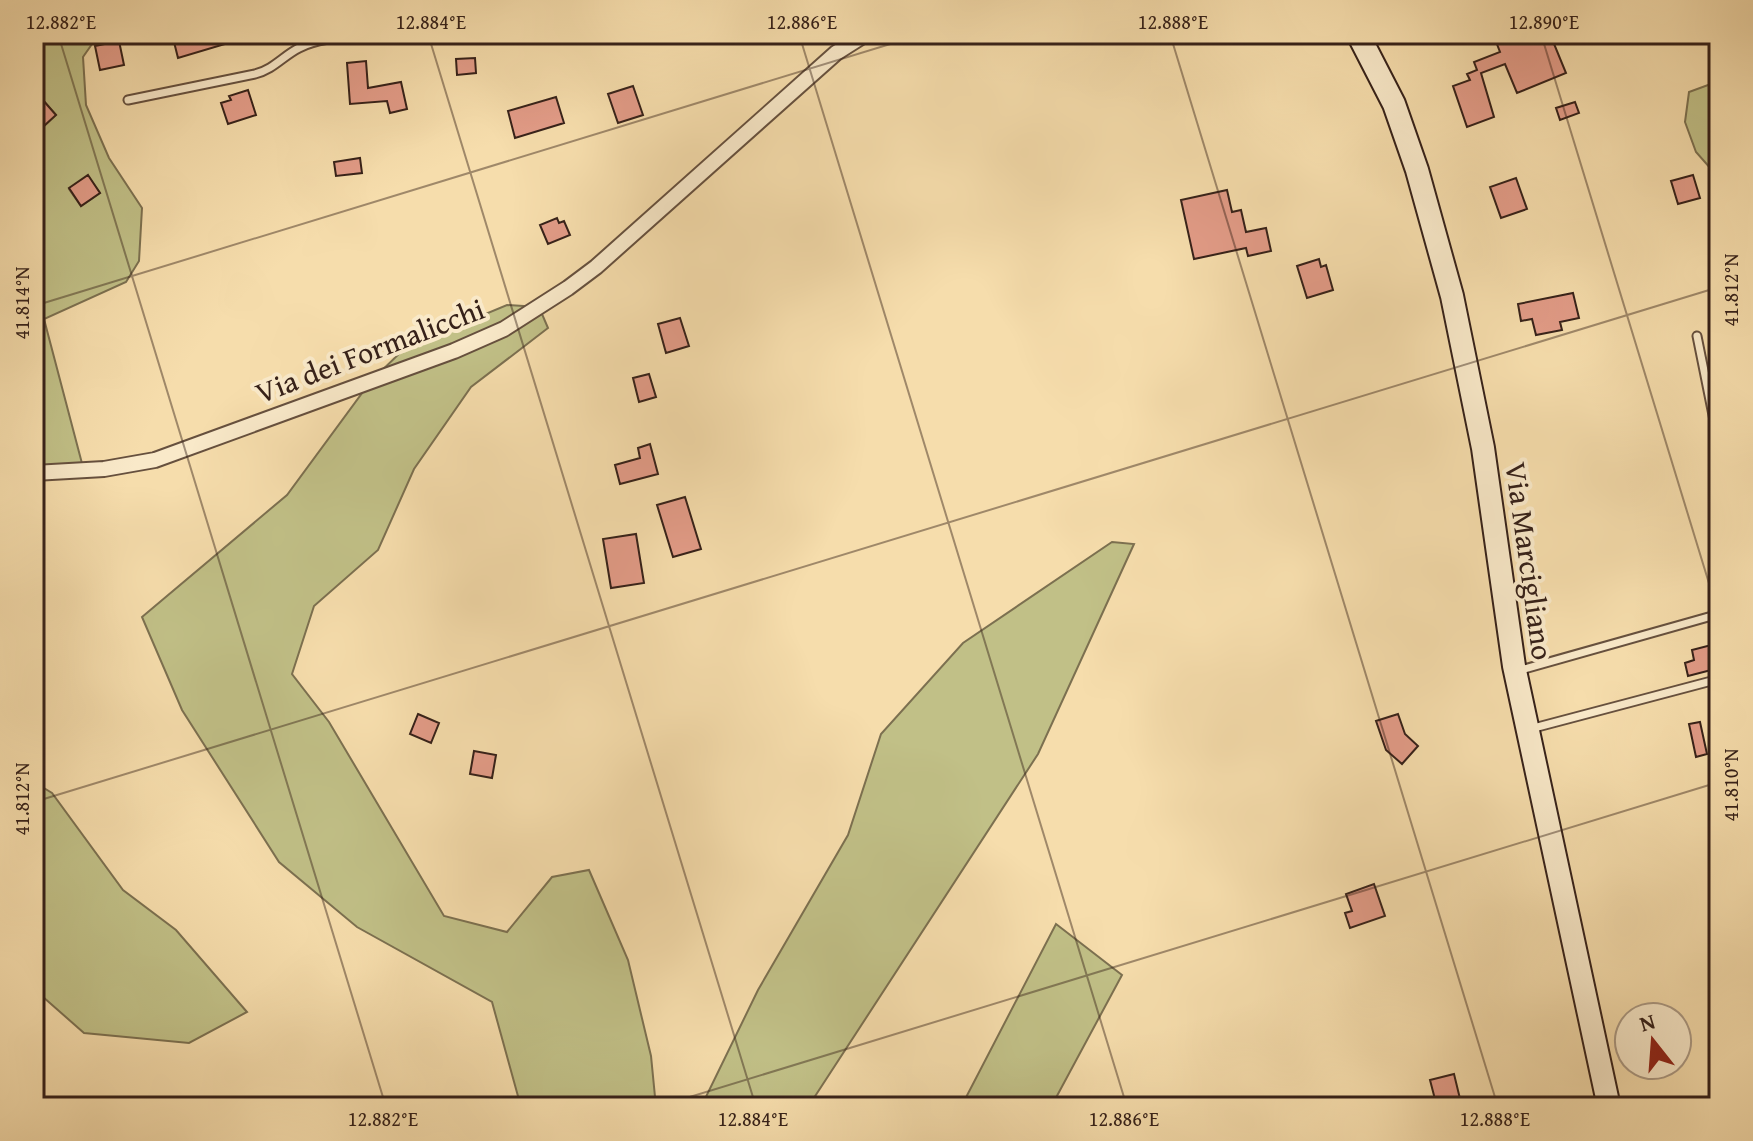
<svg xmlns="http://www.w3.org/2000/svg" width="1753" height="1141" font-family="'Gentium Book Plus',serif">
  <style>
    .green { fill: #c1c087; stroke: #7c7050; stroke-width: 2; fill-rule: evenodd }
    .building { fill: #e39c88; stroke: #362119; stroke-width: 2 }
    .lines { fill: none; stroke-linecap: round; stroke-linejoin: round }
    .lane-casing { stroke: #66503e; stroke-width: 11 }
    .street-casing { stroke: #66503e; stroke-width: 18 }
    .secondary-casing { stroke: #362119; stroke-width: 26 }
    .lane { stroke: #f9e9c9; stroke-width: 7 }
    .street { stroke: #f9e9c9; stroke-width: 14 }
    .secondary { stroke: #f9e9c9; stroke-width: 22 }
    .ticks { fill: none; stroke: #362119; stroke-width: 2; stroke-opacity: 0.45 }
    .labels { text-anchor: middle; stroke-width: 8; stroke-linejoin: round; paint-order: stroke }
    .street-label { font-size: 30px; fill: #362119; stroke: #f9e9c9 }
    .neatline { fill: none; stroke: #362119; stroke-width: 3 }
    .ticks-label { font-size: 20px; text-anchor: middle; fill: #362119 }
  </style>
  <rect width="100%" height="100%" fill="#f6ddac"/>
  <filter id="stains"><feTurbulence type="fractalNoise" baseFrequency=".0025" numOctaves="4"/><feColorMatrix values="0 0 0 0 .2 0 0 0 0 .09 0 0 0 0 .02 0 0 0 .5 -.17"/></filter>
  <radialGradient id="worn" r=".72"><stop offset=".6" stop-color="#630" stop-opacity="0"/><stop offset="1" stop-color="#630" stop-opacity=".3"/></radialGradient>
  <path class="green" d="M34,34H99L83,57L86,105L109,158L142,208L139,261L126,282L44,319L84,471L34,473V156L38,152L34,148V120L42,128L56,115L42,99L34,106ZM88,176L100,193L81,206L69,189Z
    M1719,81V178L1696,152L1685,122L1689,92Z
    M507,305L539,307L548,328L471,387L414,469L378,550L314,606L292,674L329,722L444,916L507,932L552,877L589,870L628,960L651,1056L656,1107H521L492,1002L357,927L279,862L182,710L142,617L287,495L371,381L406,347Z
    M1112,542L1134,544L1038,754L808,1107H701L758,990L848,835L881,734L963,643Z
    M34,782L52,793L123,890L176,930L247,1012L189,1043L84,1033L34,989Z
    M1056,924L1122,975L1051,1107H961Z"/>
  <path class="building" d="M172,34H245V38L178,58Z
    M1493,34H1550L1566,73L1517,93L1505,64L1481,73L1494,117L1467,127L1453,86L1470,80L1467,74L1477,70L1474,62L1500,52Z
    M119,41L124,65L100,70L95,46Z
    M475,58L476,73L457,75L456,59Z
    M366,61L368,88L401,82L407,109L390,113L387,101L350,104L347,63Z
    M633,86L643,115L618,123L608,94Z
    M248,90L256,115L228,124L221,103L231,100L229,96Z
    M556,97L564,123L515,138L508,111Z
    M42,99L56,115L34,135V106Z
    M1575,102L1579,113L1560,120L1556,108Z
    M360,158L362,173L336,176L334,162Z
    M88,175L100,193L81,206L69,188Z
    M1693,175L1700,198L1678,204L1671,181Z
    M1516,178L1527,209L1501,218L1490,187Z
    M1227,190L1232,212L1241,210L1246,232L1266,228L1271,251L1248,256L1246,248L1194,259L1181,200Z
    M557,218L559,223L564,221L570,235L548,244L540,225Z
    M1319,259L1321,267L1326,265L1333,290L1307,298L1297,266Z
    M1573,293L1579,318L1560,322L1562,330L1536,335L1532,319L1521,321L1518,304Z
    M680,318L689,346L666,353L658,324Z
    M649,374L656,397L639,402L633,378Z
    M650,444L658,474L620,484L615,465L640,458L638,448Z
    M685,497L701,549L673,557L657,505Z
    M636,534L644,583L611,588L603,539Z
    M1719,643V668L1688,676L1685,663L1694,660L1692,650Z
    M418,714L439,723L431,743L410,734Z
    M1398,714L1405,734L1418,746L1402,764L1386,750L1376,721Z
    M1700,722L1707,754L1696,757L1689,724Z
    M474,751L496,755L492,778L470,774Z
    M1374,884L1385,916L1350,928L1345,913L1352,911L1346,894Z
    M1454,1074L1462,1107H1437L1430,1080Z"/>
  <g class="lines">
    <g class="lane-casing">
      <path id="lane" d="M128,100L255,74C274,69 283,56 299,48C321,37 351,37 375,34
        M1697,336L1719,445
        M1517,671L1719,614
        M1530,729L1719,679"/>
    </g>
    <g class="street-casing">
      <path id="street" d="M34,473L104,469L155,460L454,351L504,329L568,288L596,267L836,53L866,34"/>
    </g>
    <g class="secondary-casing">
      <path id="secondary" d="M1358,34L1394,104L1417,170L1452,296L1483,448L1514,666L1609,1107"/>
    </g>
    <use href="#lane" class="lane"/>
    <use href="#street" class="street"/>
    <use href="#secondary" class="secondary"/>
  </g>
  <path class="ticks" d="M58,34L386,1107M428,34L756,1107M799,34L1127,1107M1170,34L1498,1107M1541,34L1719,616M34,306L923,34M34,802L1719,287M657,1107L1719,782"/>
  <g class="labels">
    <g class="street-label">
      <text transform="translate(370 351) rotate(-21)" y="10">Via dei Formalicchi</text>
      <text transform="translate(1529 561) rotate(82)" y="10">Via Marcigliano</text>
    </g>
  </g>
  <rect width="1753" height="1141" fill="none" stroke="#f6ddac" stroke-width="88"/>
  <g transform="translate(1653 1041) rotate(343)"><circle r="38" fill="#f9e9c9" stroke="#ab9983" stroke-width="2"/>
  <path d="M0-6L14 30L0 20L-14 30Z" fill="#8f2418"/>
  <text y="-12" font-size="22" font-weight="bold" text-anchor="middle" fill="#362119">N</text>
  </g>
  <rect x="44" y="44" width="1665" height="1053" class="neatline"/>
  <g class="ticks-label">
    <text x="61" y="29">12.882°E</text>
    <text x="431" y="29">12.884°E</text>
    <text x="802" y="29">12.886°E</text>
    <text x="1173" y="29">12.888°E</text>
    <text x="1544" y="29">12.890°E</text>
    <text transform="translate(1731 290) rotate(-90)" y="7">41.812°N</text>
    <text transform="translate(22 303) rotate(-90)" y="7">41.814°N</text>
    <text transform="translate(1731 785) rotate(-90)" y="7">41.810°N</text>
    <text transform="translate(22 799) rotate(-90)" y="7">41.812°N</text>
    <text x="383" y="1126">12.882°E</text>
    <text x="753" y="1126">12.884°E</text>
    <text x="1124" y="1126">12.886°E</text>
    <text x="1495" y="1126">12.888°E</text>
  </g>
  <rect width="100%" height="100%" filter="url(#stains)"/>
  <rect width="100%" height="100%" fill="url(#worn)"/>
</svg>
